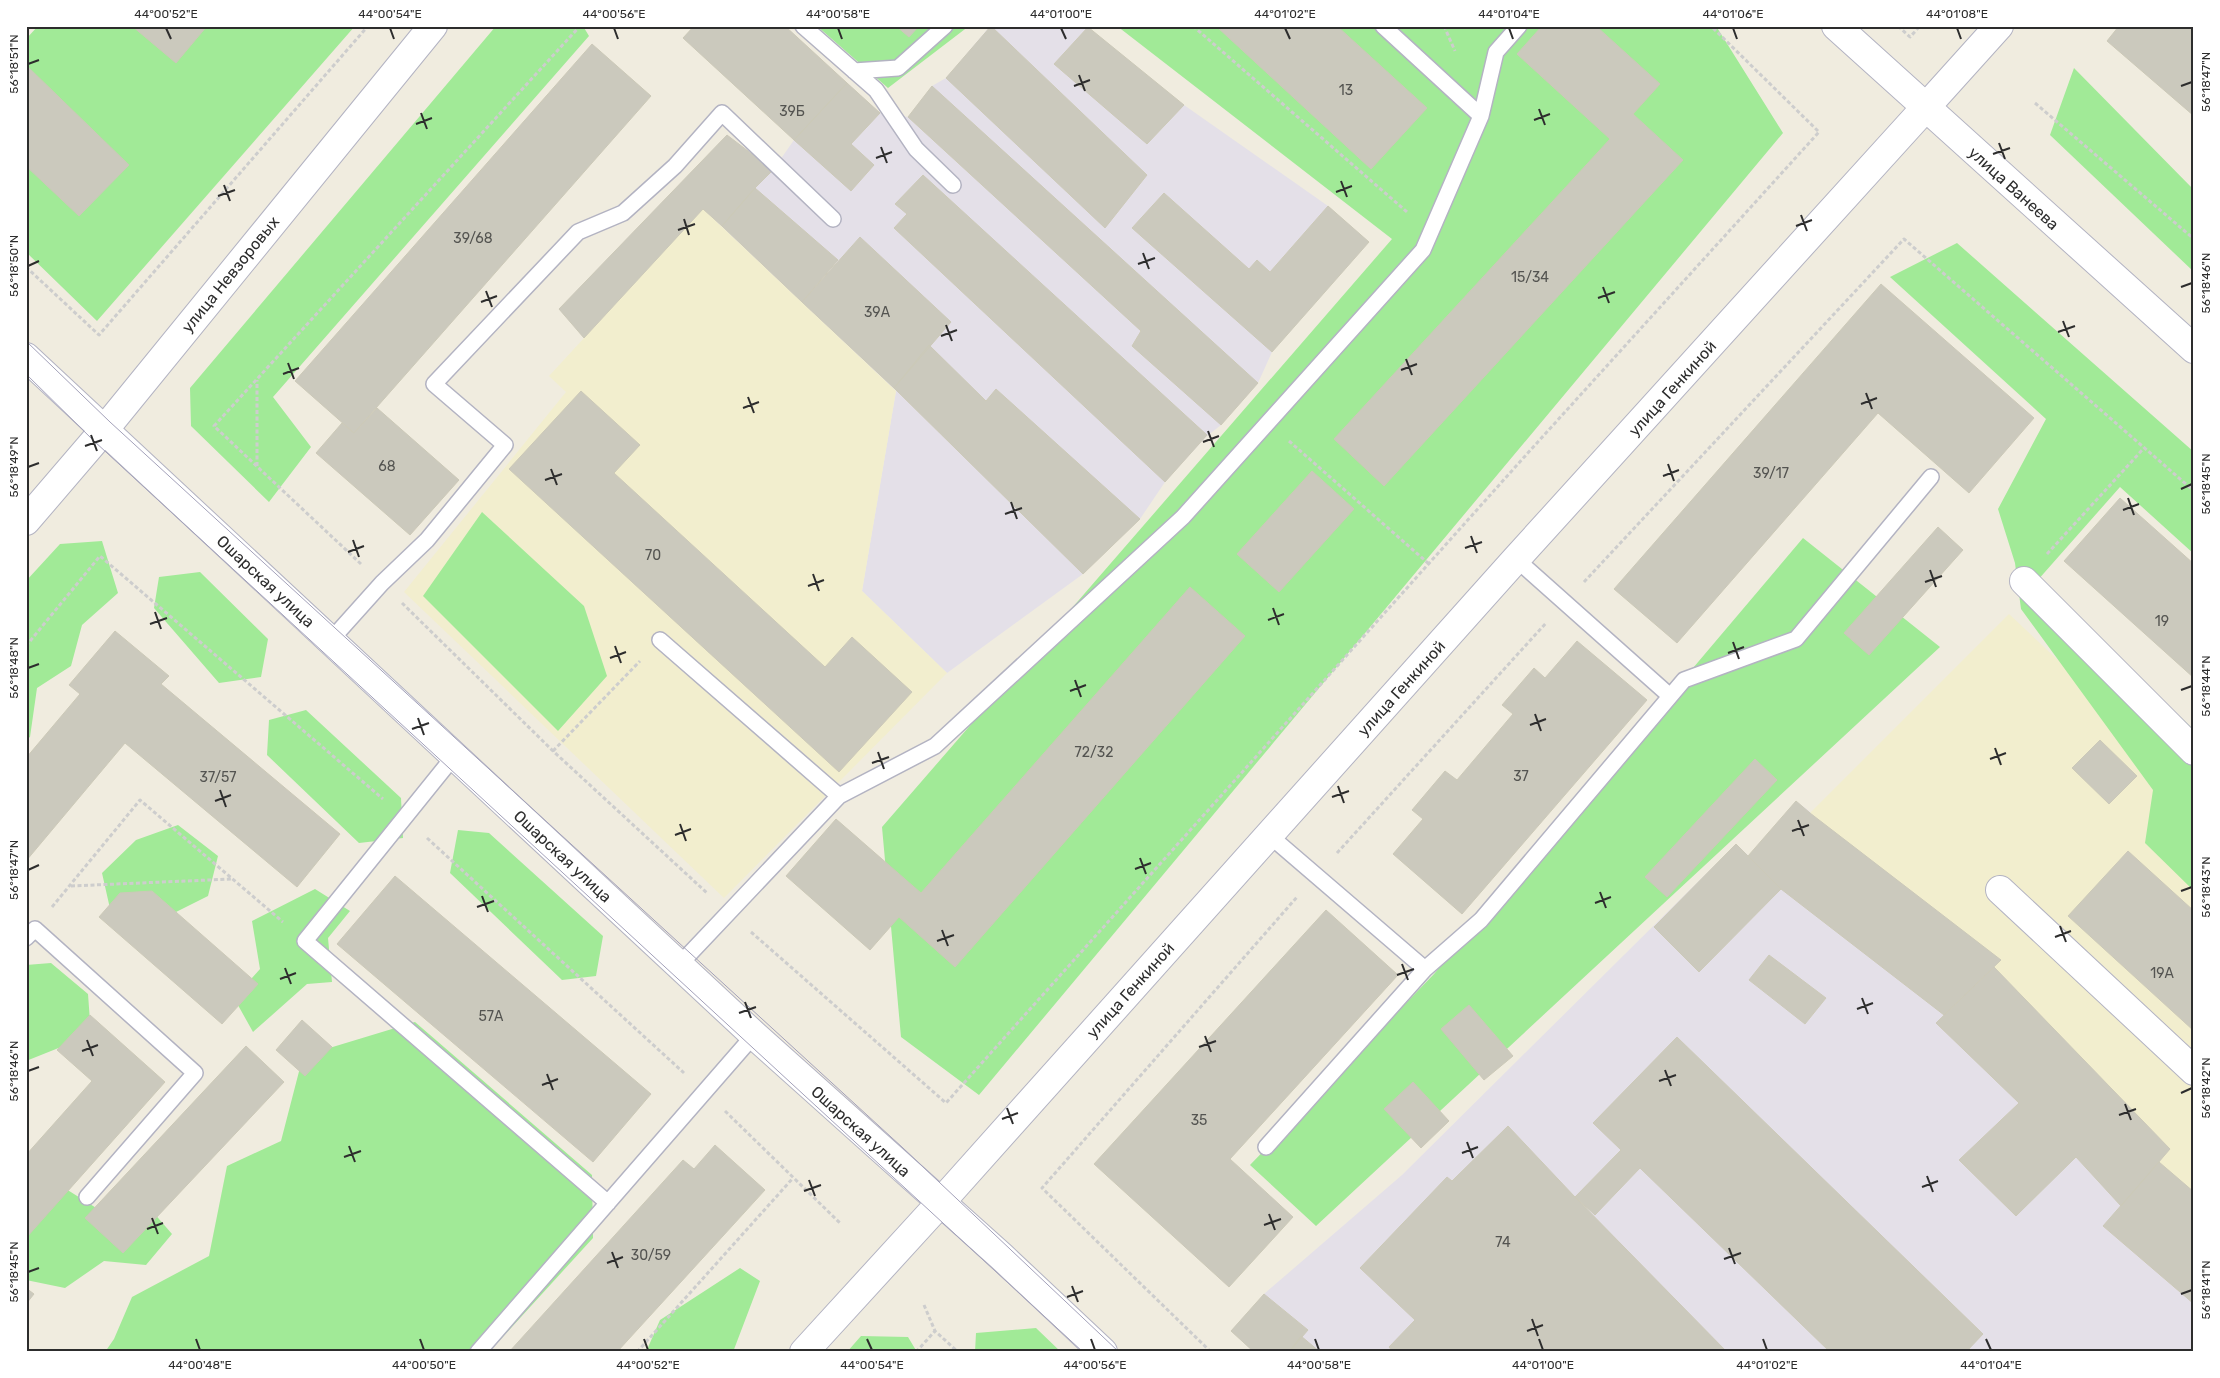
<svg xmlns="http://www.w3.org/2000/svg" width="2220" height="1378" font-family="Rubik,sans-serif">
  <style>
    .industrial { fill: #e4e0e8 }
    .education { fill: #f2eece }
    .green { fill: #a1ea97 }
    .building { fill: #cbc9bd; stroke: #ccc9b8 }
    .lines { fill: none; stroke-linecap: round; stroke-linejoin: round }
    .service-casing { stroke: #b3b3c2; stroke-width: 18 }
    .minor-casing { stroke: #b3b3c2; stroke-width: 30 }
    .tertiary-casing { stroke: #b3b3c2; stroke-width: 30 }
    .secondary-casing { stroke: #b3b3c2; stroke-width: 30 }
    .path { stroke: #cdcdcd; stroke-width: 3; stroke-dasharray: 4 2.5; stroke-linecap: butt }
    .service { stroke: #fff; stroke-width: 15 }
    .minor { stroke: #fff; stroke-width: 28 }
    .tertiary { stroke: #fff; stroke-width: 28 }
    .secondary { stroke: #fff; stroke-width: 28 }
    .tram { stroke: #a3a1b9; stroke-width: 1 }
    .ticks { fill: none; stroke: #2d2d2d; stroke-width: 2 }
    .labels { text-anchor: middle; stroke-width: 4; stroke-linejoin: round; paint-order: stroke }
    .number-label { font-size: 14px; fill: #545451 }
    .street-label { font-size: 16px; fill: #2d2d2d; stroke: #fff }
    .neatline { fill: none; stroke: #2d2d2d; stroke-width: 2 }
    .ticks-label { font-size: 12px; text-anchor: middle; fill: #2d2d2d }
  </style>
  <rect width="100%" height="100%" fill="#f0ecdf"/>
  <path class="industrial" d="M990,26H1086L1184,105L1328,206L1369,242L1272,352L1258,383L1221,425L1207,436L1165,482L1140,519L1083,574L947,673L862,591L896,391L703,209L584,338L559,309L727,135L773,170L794,140L847,83L880,113L908,117L932,86L946,78Z
    M1796,801L2001,960L1994,967L2170,1149L2159,1163L2194,1192V1352H1254L1231,1331L1264,1294L1402,1175L1736,844L1749,856Z"/>
  <path class="education" d="M703,209L896,391L862,591L947,673L724,898L404,592L566,392L549,376Z
    M2009,614L2194,788V1192L2159,1162L2170,1149L1994,967L2001,960L1810,813Z"/>
  <path class="green" d="M38,26H355L97,321L26,252V39Z
    M496,26H583L589,36L273,397L311,447L269,502L191,426L190,388Z
    M817,26H969L888,88Z
    M1117,26H1716L1783,133L979,1095L901,1037L882,827L1392,239Z
    M2074,68L2194,190V272L2050,135Z
    M1957,243L2194,452V554L2120,487L2037,581L2194,730V891L2145,843L2153,790L2021,609L2015,563L1998,509L2046,419L1890,277Z
    M482,512L584,606L607,676L558,731L423,596Z
    M1803,538L1940,647L1316,1226L1250,1165L1434,974Z
    M102,541L118,593L82,625L71,666L37,688L30,737L26,740V581L60,544Z
    M200,572L268,639L261,677L219,683L154,608L159,577Z
    M306,710L401,798L403,838L359,843L267,755L269,720Z
    M178,825L218,856L208,896L160,920L111,913L102,873L136,840Z
    M458,830L489,833L603,936L596,976L562,980L450,873Z
    M315,889L350,911L328,938L332,982L307,984L253,1032L234,998L260,969L252,921Z
    M51,963L88,994L91,1035L26,1061V965Z
    M415,1022L592,1175L593,1238L489,1352H105L114,1339L132,1297L209,1256L227,1166L281,1141L303,1056Z
    M66,1189L109,1216L146,1204L172,1234L146,1265L104,1261L65,1288L26,1280V1198Z
    M740,1268L760,1281L733,1352H646L660,1320Z
    M1036,1328L1061,1352H975L976,1333Z
    M861,1336L908,1337L917,1352H847Z"/>
  <path class="building" d="M132,26H207L176,63Z
    M694,26H785L847,83L794,140L683,38Z
    M896,26H919L909,37Z
    M991,26L1147,175L1105,228L946,78Z
    M1216,26H1337L1427,108L1371,169Z
    M1542,26H1596L1660,84L1633,114L1683,160L1384,486L1334,439L1610,139L1517,54Z
    M2119,26H2194V116L2107,41Z
    M1088,27L1184,105L1147,144L1054,64Z
    M592,44L651,96L354,433L295,381Z
    M26,65L129,165L79,216L26,166Z
    M847,83L880,113L851,144L874,165L851,191L794,140Z
    M932,86L1258,383L1221,425L1132,346L1141,331L908,117Z
    M727,135L773,170L755,188L722,226L703,209L584,338L559,309Z
    M923,175L1207,435L1165,482L894,228L907,214L895,204Z
    M755,188L838,260L802,302L722,226Z
    M1164,193L1249,269L1257,260L1270,272L1328,206L1369,242L1272,352L1132,228Z
    M860,237L951,322L894,388L802,302Z
    M1881,284L2034,418L1969,493L1878,413L1677,643L1614,589Z
    M929,345L986,401L996,389L1140,519L1083,574L894,388Z
    M581,391L640,445L614,473L825,667L852,637L912,692L839,772L509,469Z
    M377,408L459,480L410,535L316,453L342,423L354,433Z
    M1312,471L1354,509L1279,592L1237,554Z
    M2120,498L2194,564V678L2064,561Z
    M1938,527L1963,550L1869,655L1844,633Z
    M1190,587L1245,636L955,967L899,917L870,950L786,876L836,819L921,893Z
    M115,631L169,676L161,684L340,834L297,887L125,743L26,861V758L80,694L69,685Z
    M1577,641L1647,700L1462,914L1393,854L1423,819L1412,810L1445,771L1457,780L1513,714L1502,705L1534,668L1545,678Z
    M2100,740L2137,776L2109,804L2072,768Z
    M1755,759L1777,780L1667,897L1645,877Z
    M1796,801L1810,813L2001,960L1944,1015L1781,889L1748,856Z
    M1736,844L1781,889L1699,972L1654,927Z
    M2128,851L2194,911V1031L2068,916Z
    M395,876L651,1094L593,1162L337,944Z
    M152,891L258,984L222,1024L99,917L120,893Z
    M1326,910L1398,975L1230,1159L1293,1217L1229,1287L1094,1164Z
    M1769,955L1826,998L1805,1024L1749,980Z
    M1994,967L2170,1149L2121,1206L2076,1157L2016,1216L1959,1160L2019,1103L1936,1023Z
    M1469,1005L1513,1056L1484,1080L1441,1029Z
    M90,1015L165,1082L26,1238V1155L92,1081L57,1050Z
    M302,1020L332,1047L305,1076L276,1050Z
    M1677,1037L1983,1334L1966,1352H1830L1640,1168L1595,1215L1575,1197L1621,1150L1593,1123Z
    M246,1046L284,1082L123,1253L85,1218Z
    M1413,1082L1449,1121L1421,1148L1384,1109Z
    M1508,1126L1575,1197L1727,1352H1393L1389,1347L1415,1320L1360,1268L1447,1177L1452,1181Z
    M715,1145L765,1190L617,1352H509L683,1160L694,1169Z
    M2159,1162L2194,1192V1304L2103,1226Z
    M26,1288L34,1294L26,1304Z
    M1264,1294L1308,1330L1289,1352H1254L1231,1331Z
    M1301,1336L1320,1352H1289Z"/>
  <g class="lines">
    <g class="service-casing">
      <path id="service" d="M803,26L876,90L916,149L953,185
        M1383,26L1481,116
        M854,71L898,68L945,26
        M1516,559L1670,696
        M660,640L839,796
        M330,641L382,583L427,540L505,445L434,384L578,232L623,213L675,166L722,113L833,219
        M455,755L305,941L608,1203
        M26,938L35,929L195,1073L87,1197
        M680,964L839,796L935,746L1183,517L1423,250L1481,116L1496,52L1519,26
        M1425,969L1481,920L1684,680L1796,639L1931,477
        M1266,1147L1425,969L1269,835
        M478,1352L754,1035"/>
    </g>
    <g class="minor-casing">
      <path id="minor" d="M1926,107L1999,26
        M26,521L104,430L433,26
        M2024,581L2194,751
        M2000,890L2194,1071"/>
    </g>
    <g class="tertiary-casing">
      <path id="tertiary" d="M26,357L754,1035L1001,1256L1103,1352
        M804,1352L932,1212L1516,559L1926,107"/>
    </g>
    <g class="secondary-casing">
      <path id="secondary" d="M1836,26L2194,349"/>
    </g>
    <path class="path" d="M1193,26L1407,212
      M1444,26L1455,51
      M1898,26L1910,37L1920,26
      M2035,103L2194,239
      M26,267L99,335L368,26
      M1289,441L1429,564
      M257,466V380
      M2047,554L2144,448
      M361,564L214,426L580,26
      M1584,582L1904,239L2194,491
      M402,603L553,751L707,893
      M26,646L100,556L383,799
      M553,751L640,661
      M427,838L684,1073
      M1337,853L1546,623
      M71,886L232,879
      M52,907L140,800L283,922
      M751,932L946,1103L1526,455L1819,132L1711,26
      M725,1111L841,1224
      M924,1305L935,1331L958,1352
      M637,1352L793,1178
      M916,1352L935,1331
      M1211,1352L1042,1188L1297,897"/>
    <use href="#service" class="service"/>
    <use href="#minor" class="minor"/>
    <use href="#tertiary" class="tertiary"/>
    <use href="#secondary" class="secondary"/>
    <path class="tram" d="M26,341L110,422L903,1148L1119,1352
      M26,374L94,441L1083,1352"/>
  </g>
  <path class="ticks" d="M166,28L171,39M390,28L394,39M614,28L618,39M838,28L842,39M1061,28L1066,39M1285,28L1290,39M1509,28L1513,39M1733,28L1737,39M1957,28L1961,39M28,64L39,60M1079,75L1085,91M1074,86L1090,80M2181,86L2192,82M1539,109L1545,125M421,113L427,129M1534,120L1550,114M416,124L432,118M1999,143L2005,159M881,147L887,163M1993,154L2010,148M876,158L892,152M1341,181L1347,197M224,185L230,201M1336,192L1352,186M218,196L235,190M1801,215L1807,231M684,219L689,235M1796,226L1812,220M678,230L695,224M1143,253L1149,269M1138,264L1155,258M28,266L39,261M1603,287L1609,303M2181,287L2192,283M486,291L492,307M1598,298L1615,292M481,302L497,296M2063,321L2069,337M946,325L952,341M2058,332L2075,326M941,336L957,330M1406,359L1412,375M288,363L294,379M1401,370L1417,364M283,374L299,368M1866,393L1872,409M748,397L754,413M1861,404L1877,398M743,408L759,402M1208,431L1214,447M91,435L97,451M1203,442L1219,436M85,446L102,440M1668,464L1674,481M28,467L39,463M551,469L557,485M1663,476L1679,470M545,480L562,474M2181,489L2192,484M2128,498L2134,515M1011,502L1017,519M2123,510L2139,504M1005,514L1022,508M1471,536L1477,553M353,540L359,557M1465,548L1482,542M348,552L364,546M1930,570L1936,587M813,574L819,591M1925,582L1942,576M808,586L824,580M1273,608L1279,625M155,612L161,629M1268,620L1284,614M150,624L167,618M1733,642L1739,659M615,646L621,663M1728,653L1744,647M610,658L626,652M28,668L39,664M1075,680L1081,697M2181,690L2192,686M1070,691L1086,685M1535,714L1541,731M418,718L424,735M1530,725L1546,719M412,729L429,723M1995,748L2001,765M878,752L884,769M1990,759L2006,753M872,763L889,757M1338,786L1344,803M220,790L226,807M1332,797L1349,791M215,801L231,795M1798,820L1804,836M680,824L686,841M1792,831L1809,825M675,835L691,829M1140,858L1146,874M1135,869L1151,863M28,870L39,865M2181,891L2192,887M1600,892L1606,908M482,896L488,912M1595,903L1611,897M477,907L494,901M2060,926L2066,942M942,930L948,946M2055,937L2071,931M937,941L954,935M1402,964L1408,980M285,968L291,984M1397,975L1414,969M280,979L296,973M1862,998L1868,1014M745,1002L751,1018M1857,1009L1873,1003M739,1013L756,1007M1205,1036L1211,1052M87,1040L93,1056M1199,1047L1216,1041M82,1051L98,1045M1665,1070L1671,1086M28,1071L39,1067M547,1074L553,1090M1659,1081L1676,1075M542,1085L558,1079M2181,1093L2192,1088M2125,1104L2131,1120M1007,1108L1013,1124M2119,1115L2136,1109M1002,1119L1018,1113M1467,1142L1473,1158M349,1146L355,1162M1462,1153L1478,1147M344,1157L361,1151M1927,1176L1933,1192M809,1180L815,1196M1922,1187L1938,1181M804,1191L821,1185M1269,1214L1275,1230M152,1218L158,1234M1264,1225L1281,1219M147,1229L163,1223M1729,1248L1735,1264M612,1252L618,1268M1724,1259L1741,1253M607,1263L623,1257M28,1272L39,1268M1072,1286L1078,1302M2181,1294L2192,1290M1067,1297L1083,1291M1532,1319L1538,1336M1527,1331L1543,1325M196,1339L200,1350M420,1339L424,1350M644,1339L648,1350M867,1339L872,1350M1091,1339L1095,1350M1315,1339L1319,1350M1539,1339L1543,1350M1763,1339L1767,1350M1986,1339L1991,1350"/>
  <g class="labels">
    <g class="number-label">
      <text x="1346" y="95">13</text>
      <text x="792" y="116">39Б</text>
      <text x="473" y="243">39/68</text>
      <text x="1530" y="282">15/34</text>
      <text x="877" y="317">39А</text>
      <text x="387" y="471">68</text>
      <text x="1771" y="478">39/17</text>
      <text x="653" y="560">70</text>
      <text x="2162" y="626">19</text>
      <text x="1094" y="757">72/32</text>
      <text x="1521" y="781">37</text>
      <text x="218" y="782">37/57</text>
      <text x="2162" y="978">19А</text>
      <text x="491" y="1021">57А</text>
      <text x="1199" y="1125">35</text>
      <text x="1503" y="1247">74</text>
      <text x="651" y="1260">30/59</text>
    </g>
    <g class="street-label">
      <text transform="translate(2014 188) rotate(42)" y="6">улица Ванеева</text>
      <text transform="translate(230 274) rotate(-51)" y="6">улица Невзоровых</text>
      <text transform="translate(1672 388) rotate(-48)" y="6">улица Генкиной</text>
      <text transform="translate(266 581) rotate(43)" y="6">Ошарская улица</text>
      <text transform="translate(1401 688) rotate(-48)" y="6">улица Генкиной</text>
      <text transform="translate(563 856) rotate(43)" y="6">Ошарская улица</text>
      <text transform="translate(1130 990) rotate(-48)" y="6">улица Генкиной</text>
      <text transform="translate(861 1131) rotate(42)" y="6">Ошарская улица</text>
    </g>
  </g>
  <rect width="2220" height="1378" fill="none" stroke="#ffffff" stroke-width="55"/>
  <rect x="28" y="28" width="2164" height="1322" class="neatline"/>
  <g class="ticks-label">
    <text x="166" y="18">44°00'52"E</text>
    <text x="390" y="18">44°00'54"E</text>
    <text x="614" y="18">44°00'56"E</text>
    <text x="838" y="18">44°00'58"E</text>
    <text x="1061" y="18">44°01'00"E</text>
    <text x="1285" y="18">44°01'02"E</text>
    <text x="1509" y="18">44°01'04"E</text>
    <text x="1733" y="18">44°01'06"E</text>
    <text x="1957" y="18">44°01'08"E</text>
    <text transform="translate(14 64) rotate(-90)" y="4">56°18'51"N</text>
    <text transform="translate(2206 82) rotate(-90)" y="4">56°18'47"N</text>
    <text transform="translate(14 266) rotate(-90)" y="4">56°18'50"N</text>
    <text transform="translate(2206 283) rotate(-90)" y="4">56°18'46"N</text>
    <text transform="translate(14 467) rotate(-90)" y="4">56°18'49"N</text>
    <text transform="translate(2206 484) rotate(-90)" y="4">56°18'45"N</text>
    <text transform="translate(14 668) rotate(-90)" y="4">56°18'48"N</text>
    <text transform="translate(2206 686) rotate(-90)" y="4">56°18'44"N</text>
    <text transform="translate(14 870) rotate(-90)" y="4">56°18'47"N</text>
    <text transform="translate(2206 887) rotate(-90)" y="4">56°18'43"N</text>
    <text transform="translate(14 1071) rotate(-90)" y="4">56°18'46"N</text>
    <text transform="translate(2206 1088) rotate(-90)" y="4">56°18'42"N</text>
    <text transform="translate(14 1272) rotate(-90)" y="4">56°18'45"N</text>
    <text transform="translate(2206 1290) rotate(-90)" y="4">56°18'41"N</text>
    <text x="200" y="1369">44°00'48"E</text>
    <text x="424" y="1369">44°00'50"E</text>
    <text x="648" y="1369">44°00'52"E</text>
    <text x="872" y="1369">44°00'54"E</text>
    <text x="1095" y="1369">44°00'56"E</text>
    <text x="1319" y="1369">44°00'58"E</text>
    <text x="1543" y="1369">44°01'00"E</text>
    <text x="1767" y="1369">44°01'02"E</text>
    <text x="1991" y="1369">44°01'04"E</text>
  </g>
</svg>
